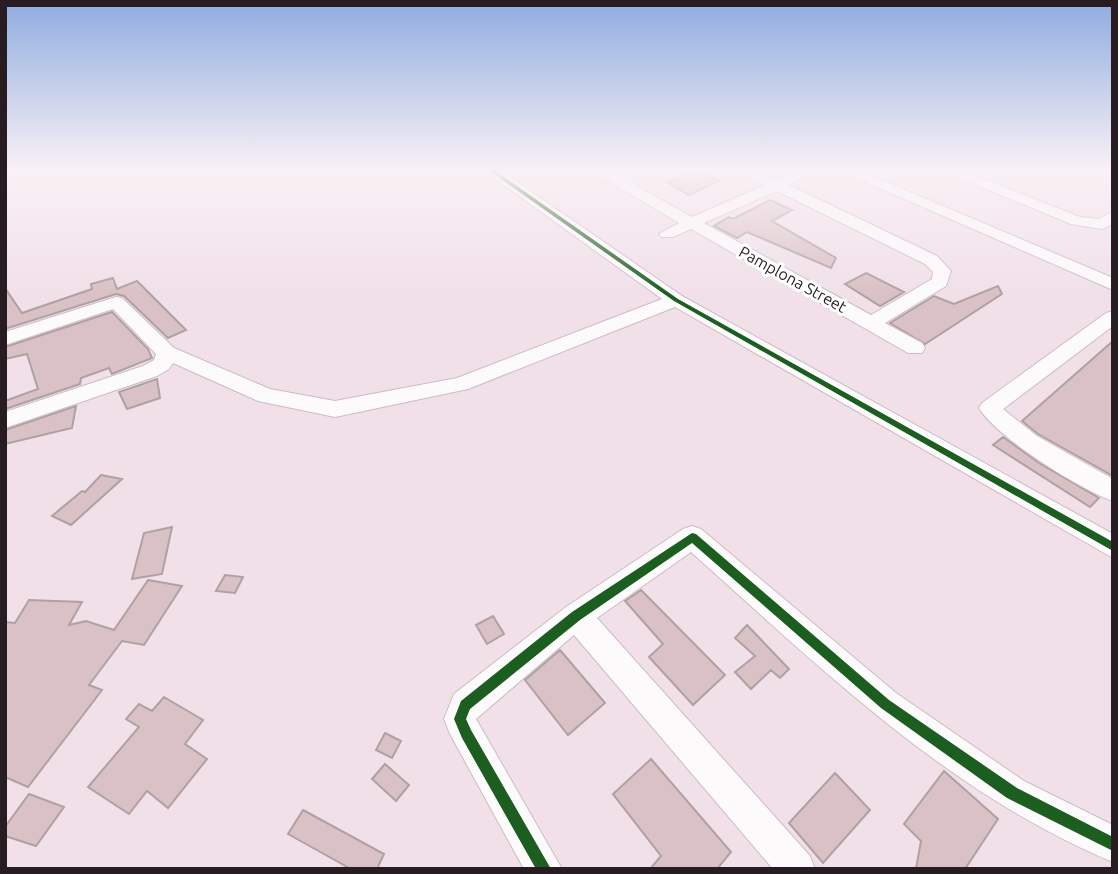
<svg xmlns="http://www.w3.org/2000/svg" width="1118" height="874" font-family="Ubuntu,sans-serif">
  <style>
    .building { fill: #dac1c5; stroke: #aea1a4; stroke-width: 2 }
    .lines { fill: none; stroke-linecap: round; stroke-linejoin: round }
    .minor-casing { stroke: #cabdc2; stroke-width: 2 }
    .tertiary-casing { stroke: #cabdc2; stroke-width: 2 }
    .minor { fill: #fdfafc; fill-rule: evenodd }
    .tertiary { fill: #fdfafc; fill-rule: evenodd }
    .cycleway-casing { stroke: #fff; stroke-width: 4 }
    .cycleway { fill: #1b5e20; fill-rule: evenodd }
    .labels { text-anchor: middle; stroke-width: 6; stroke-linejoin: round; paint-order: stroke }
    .far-street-label { font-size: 16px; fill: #261c21; stroke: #fff }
  </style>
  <rect width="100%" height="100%" fill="#f1e0e8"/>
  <path class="building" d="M698,170L719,181L689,195L667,182Z
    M770,200L792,210L772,221L836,258L831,268L747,232L737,238L714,226L729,217L733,219Z
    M866,273L904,292L880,306L845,284Z
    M113,278L117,289L137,281L186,330L168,338L124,296L116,294L5,329V288L22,313L92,289L91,284Z
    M998,286L1002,294L925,344L890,323L934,296L954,304Z
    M112,312L148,349L152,358L112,374L109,368L81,378L80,384L5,409V401L38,389L27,354L5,359V347Z
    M1113,341V476L1038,434L1022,421Z
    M157,379L160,398L127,409L119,392Z
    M76,406L72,428L5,444V430Z
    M1003,437L1039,463L1099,498L1090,507L993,445Z
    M101,475L122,479L71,525L52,516L82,491L85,492Z
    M172,527L162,574L132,579L144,533Z
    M225,575L243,577L235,593L216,591Z
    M148,580L182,586L144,645L122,641L89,685L102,690L28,787L5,777V622L15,623L29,600L82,602L69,625L86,621L114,630Z
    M641,590L725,675L693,705L649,657L663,644L625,601Z
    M493,616L504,634L487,644L476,625Z
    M747,625L789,669L780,678L771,670L751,689L735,672L755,656L735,638Z
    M560,650L605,703L568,735L525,680Z
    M164,697L203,720L185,744L207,759L168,808L147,791L129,814L88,787L139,727L126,719L139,704L152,711Z
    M385,733L401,741L392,758L376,750Z
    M651,759L731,852L717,869H650L661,856L613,794Z
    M385,764L409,785L396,801L372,779Z
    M944,771L998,819L965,869H916L921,841L904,824Z
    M835,773L870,810L823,863L789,823Z
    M29,794L64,807L36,846L5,836V827Z
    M303,810L384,854L377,869H351L288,834Z"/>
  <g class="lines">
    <g class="minor-casing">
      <path id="minor" d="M483,170H500L682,296L1113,534V558L675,307L468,389L335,417L258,401L173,363L169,369L157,376L5,428V412L143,366L154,360L156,354L113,309L5,345V332L116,297L122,298L174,348L270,389L335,401L457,378L662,299Z
        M590,170H608L692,217L765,185L739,170H758L777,180L798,170H818L789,185L937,256L951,271L946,286L885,323L922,343L925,348L922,353H908L691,229L673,237H661L659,234L679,223ZM777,191L925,264L933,272L932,279L871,315L704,223Z
        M838,170H858L1113,278V290Z
        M940,170H961L1080,217L1099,219L1113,211V224L1102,229L1071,224Z
        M1113,311V326L1003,409L1037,436L1113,479V501C1081,490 996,437 979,408L982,403L1106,313Z
        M692,526L701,529L896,693L1024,781L1113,825V862C949,794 821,668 691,552L597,618L810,856L815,869H773L574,635L476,719L562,869H524L450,734L444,719L454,694L566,607L683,529Z"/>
    </g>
    <g class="tertiary-casing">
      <path id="tertiary" d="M5,170H15L5,176Z"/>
    </g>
    <use href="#minor" class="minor"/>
    <use href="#tertiary" class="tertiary"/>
    <g class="cycleway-casing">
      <path id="cycleway" d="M488,170H494L678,299L1113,542V551L674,301Z
        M692,533L696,534L889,700L1017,788L1113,837V851L1007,798L881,708L692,543L580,620L470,709L466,719L471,730L551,869H536L462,738L454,719L461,701L572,612Z"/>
    </g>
    <use href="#cycleway" class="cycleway"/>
  </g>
  <linearGradient id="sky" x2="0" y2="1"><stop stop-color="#8face1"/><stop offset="0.58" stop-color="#f9f1f5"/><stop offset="1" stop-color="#f9f1f5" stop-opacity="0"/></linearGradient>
  <rect width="1118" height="293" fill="url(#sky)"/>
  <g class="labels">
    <g class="far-street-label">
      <text transform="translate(793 279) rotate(29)" y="6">Pamplona Street</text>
    </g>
  </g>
  <rect width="1118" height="874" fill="none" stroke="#261c21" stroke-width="14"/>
</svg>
